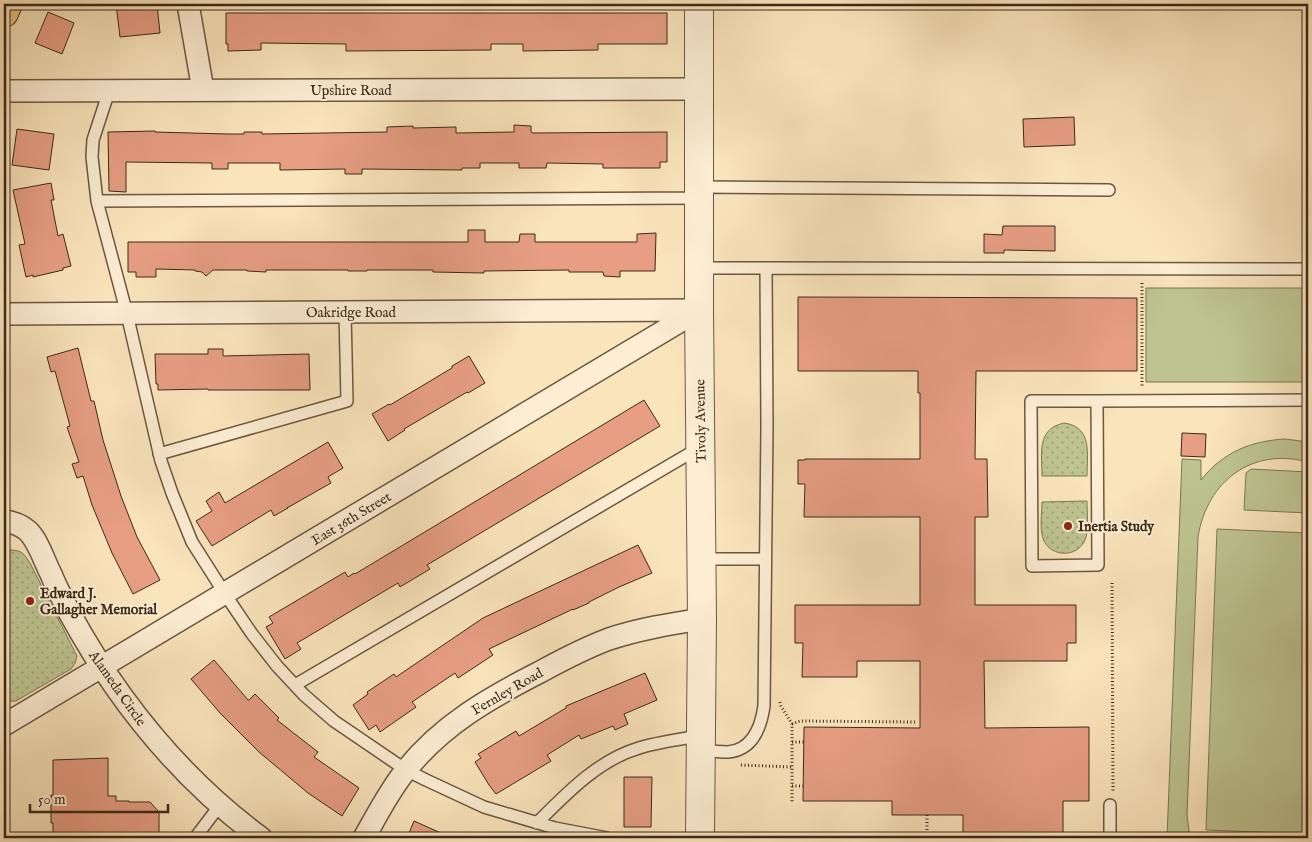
<svg xmlns="http://www.w3.org/2000/svg" width="1312" height="842" font-family="'IM FELL English',serif">
  <style>
    .grass { fill: url(#grass-dots); stroke: #7c7756 }
    .garden { fill: #bdc491; stroke: #7c7756 }
    .building { fill: #e79e83; stroke: #3b2a1a }
    .lines { fill: none; stroke-linecap: round; stroke-linejoin: round }
    .service-casing { stroke: #6b5842; stroke-width: 14 }
    .minor-casing { stroke: #6b5842; stroke-width: 24 }
    .tertiary-casing { stroke: #6b5842; stroke-width: 30 }
    .primary-casing { stroke: #3b2a1a; stroke-width: 30 }
    .path { stroke: #3b2a1a; stroke-width: 3; stroke-dasharray: 1 2.5; stroke-linecap: butt }
    .service { stroke: #fcedd3; stroke-width: 11 }
    .minor { stroke: #fcedd3; stroke-width: 21 }
    .tertiary { stroke: #fcedd3; stroke-width: 28 }
    .primary { stroke: #edc27e; stroke-width: 28 }
    .poi-dot { fill: #8f2418; stroke: #fcedd3; stroke-width: 2 }
    .labels { text-anchor: middle; stroke-width: 4; stroke-linejoin: round; paint-order: stroke }
    .street-label { font-size: 14px; fill: #3b2a1a; stroke: #fcedd3 }
    .poi-label { font-size: 14px; font-weight: bold; fill: #3b2a1a; stroke: #fcedd3; text-anchor: start }
  </style>
  <defs>
    <pattern id="grass-dots" width="8" height="8" patternUnits="userSpaceOnUse" patternTransform="scale(1.25)"><rect width="8" height="8" fill="#bdc491"/><path d="M2 2h.1M6 6h.1" fill="none" stroke="#9b9f76" stroke-width="1.8" stroke-linecap="round"/></pattern>
  </defs>
  <rect width="100%" height="100%" fill="#fae4bc"/>
  <filter id="stains"><feTurbulence type="fractalNoise" baseFrequency=".004" numOctaves="4"/><feColorMatrix values="0 0 0 0 .2 0 0 0 0 .09 0 0 0 0 .02 0 0 0 .5 -.17"/></filter>
  <radialGradient id="worn" r=".72"><stop offset=".6" stop-color="#630" stop-opacity="0"/><stop offset="1" stop-color="#630" stop-opacity=".3"/></radialGradient>
  <path class="grass" d="M1064,423C1093,427 1087,454 1087,476H1042C1042,454 1036,429 1064,423Z
    M1087,501C1087,512 1089,531 1085,540C1077,558 1052,557 1044,541C1039,530 1042,513 1042,502Z
    M10,550C22,550 24,554 30,563L77,656L75,663L71,669L16,701H8L4,698V554Z"/>
  <path class="garden" d="M1146,288H1308V382H1146Z
    M1285,439L1308,442V462C1252,447 1207,481 1198,537L1187,815L1190,838H1167L1182,459L1201,460V480C1223,452 1251,441 1285,439Z
    M1251,469L1308,472V513L1244,510L1246,473Z
    M1217,529L1308,533V834L1206,830Z"/>
  <path class="building" d="M116,4H157L160,33L120,37Z
    M48,12L74,23L62,54L35,43Z
    M226,13H667V44H598V50L523,51V44H491V50L346,51V44L261,43V50L228,51V44H226Z
    M1074,117L1075,145L1024,147L1023,119Z
    M514,125L531,126V132L533,133L667,132V162H660V168H603V164L547,163L546,168H519V163H480V168H462V170L362,169V174H345V169L280,170V163H228V169H212V163L126,162V192L109,191L108,132L155,131V132L228,134H244V132H262V134L387,132V127L413,126V128L456,127V133L514,132Z
    M17,129L54,134L49,170L12,165Z
    M51,183L54,200H51L58,236L63,234L71,266L63,268V270L33,277V275L26,277L19,245L25,244L13,190Z
    M1003,226H1055V251L1004,250V253H984V234L1002,235Z
    M468,230H485V242H519L520,234H535V242H637V234L656,233L655,271H620V277L604,276L603,272H569V270L484,271V273L433,272V270H367V271H348V270H266V272L247,271V270H213L206,276L202,272L195,271V270L156,269V277H136V272H128V242H468Z
    M798,297L1137,298V371H976L975,459H987L988,517H975V605H1076V643H1067V661H984L985,728L1089,727V801H1063V838H963V815H892V801H803L804,727L920,728V661H857V677H802L803,643H795V605H920V517H804L805,484H798V460H805V459H920V393H918V371H798Z
    M78,348L91,401H94L103,440L121,496L137,537L160,580L133,594L112,553L92,505L83,476L77,478L72,464L79,462L67,427L70,426L55,371L51,372L47,357Z
    M208,349H223V356L309,354L310,390H208V389L158,390V384H156L155,354H208Z
    M469,356L485,383L468,393L467,392L404,429L405,430L388,441L372,414L389,404L390,405L452,368V366Z
    M644,400L660,426L427,565L430,569L400,587L398,583L297,643L301,649L285,659L266,627L273,623L269,617L345,572L348,577L354,573L355,574Z
    M1182,433L1206,434L1205,457L1181,456Z
    M328,442L343,468L328,477L331,483L287,508H288L274,516L271,510L212,546L196,521L212,511L206,501L219,492L225,503Z
    M638,545L652,573L619,587L589,602V603L573,610V609L489,649L493,655L458,678L455,673L412,702L416,707L380,732L376,725L369,730L353,705L368,694L367,692L394,674L396,677L483,618Z
    M214,660L248,700H249L255,694L279,718L277,720L318,752L314,757L359,788L342,816L308,793L259,752L220,713L191,679Z
    M645,673L657,700L624,714L628,724L615,730L613,726L581,739L579,735L547,755L551,761L496,794L489,785L475,762L481,758L478,754L516,731L519,736L566,708V706Z
    M108,758V796H116V801H129V802H150L159,812V838H53V823H51V795H53V760Z
    M624,777H652L651,827H624Z
    M414,821L452,838H407Z"/>
  <g class="lines">
    <g class="service-casing">
      <path id="service" d="M109,91L93,140L92,157L97,201L127,314L161,461L172,493L192,542L225,594L252,634L277,666L304,695L334,721L406,770L426,780L484,807L555,828L607,838
        M699,187L1109,190
        M97,201L699,198
        M699,268L1308,269
        M1031,401H1097L1098,565L1032,566Z
        M1097,401L1308,400
        M159,454L347,401L345,312
        M701,559H765
        M295,685L699,448
        M701,750C710,751 719,752 728,752C753,750 761,727 764,706L767,427L766,269
        M537,823C566,794 598,760 639,748C659,742 680,739 700,736
        M195,838L220,805
        M1110,838V805"/>
    </g>
    <g class="minor-casing">
      <path id="minor" d="M188,4L203,90
        M4,91L699,89
        M4,314L698,310
        M4,521C13,522 21,525 28,531C39,542 44,561 51,574C56,587 63,599 69,612C117,700 180,778 261,838
        M4,725L699,310
        M364,838C377,815 389,791 406,770C442,725 489,698 540,672C562,660 585,648 609,639C639,629 670,624 702,619"/>
    </g>
    <g class="tertiary-casing">
      <path id="tertiary" d="M699,4V310L702,619L700,838"/>
    </g>
    <g class="primary-casing">
      <path id="primary" d="M4,13L8,4"/>
    </g>
    <path class="path" d="M1142,283V386
      M1112,583L1113,793
      M780,702L781,706L792,724V802
      M792,724L800,721L917,722
      M792,742H804
      M741,765L792,767
      M792,786H803
      M927,815V838"/>
    <use href="#service" class="service"/>
    <use href="#minor" class="minor"/>
    <use href="#tertiary" class="tertiary"/>
    <use href="#primary" class="primary"/>
  </g>
  <g class="poi-dot">
    <circle cx="1068" cy="526" r="5"/>
    <circle cx="30" cy="601" r="5"/>
  </g>
  <g class="labels">
    <g class="street-label">
      <text x="351" y="95">Upshire Road</text>
      <text x="351" y="317">Oakridge Road</text>
      <text transform="translate(700 421) rotate(-91)" y="5">Tivoly Avenue</text>
      <text transform="translate(351 518) rotate(-31)" y="5">East 36th Street</text>
      <text transform="translate(118 688) rotate(55)" y="5">Alameda Circle</text>
      <text transform="translate(507 691) rotate(-30)" y="5">Fernley Road</text>
    </g>
    <g class="poi-label">
      <text x="1078" y="531">Inertia Study</text>
      <text x="40" y="598">Edward J.<tspan x="40" dy="16">Gallagher Memorial</tspan></text>
    </g>
  </g>
  <rect width="1312" height="842" fill="none" stroke="#fae4bc" stroke-width="20"/>
  <rect x="5" y="5" width="1302" height="832" fill="none" stroke="#3b2a1a" stroke-width="2.5"/>
  <rect x="10" y="10" width="1292" height="822" fill="none" stroke="#3b2a1a"/>
  <path d="M30 804v8h138v-8" fill="none" stroke="#3b2a1a" stroke-width="2.5"/>
  <text x="38" y="804" font-size="15" fill="#3b2a1a" stroke="#fcedd3" stroke-width="4" paint-order="stroke">50 m</text>
  <rect width="100%" height="100%" filter="url(#stains)"/>
  <rect width="100%" height="100%" fill="url(#worn)"/>
</svg>
